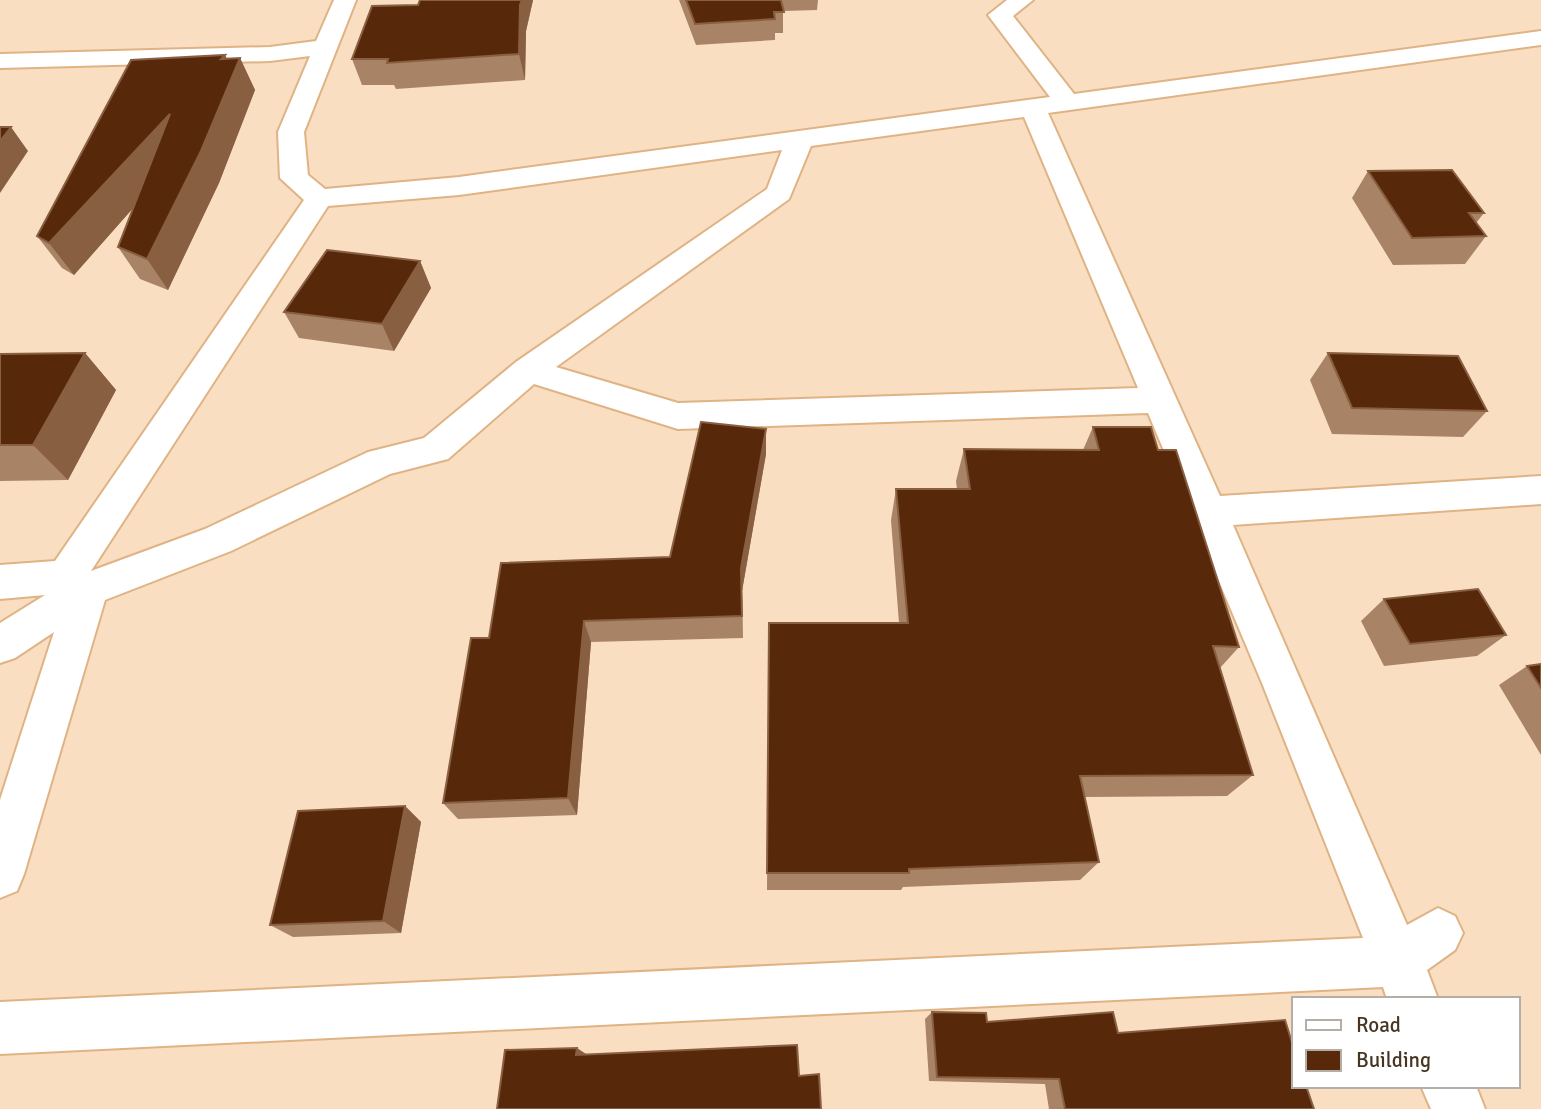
<svg xmlns="http://www.w3.org/2000/svg" width="1541" height="1109" font-family="Signika,sans-serif">
  <style>
    .lines { fill: none; stroke-linecap: round; stroke-linejoin: round }
    .minor-casing { stroke: #dfb384; stroke-width: 4 }
    .minor { fill: #fff; fill-rule: evenodd }
    .wall { fill: #a98366 }
    .shaded-wall { fill: #895f42 }
    .building { fill: #58280b; stroke: #895f42; stroke-width: 2 }
  </style>
  <rect width="100%" height="100%" fill="#fadec2"/>
  <g class="lines">
    <g class="minor-casing">
      <path id="minor" d="M334,0H356L304,132L308,175L325,189L459,177L1050,97L988,15L1007,0H1033L1013,16L1074,94L1541,31V45L1048,113L1220,496L1541,476V504L1233,525L1407,925L1438,908L1455,916L1463,933L1455,950L1427,970L1438,999H1387L1383,987L0,1054V1002L1363,938L1262,683L1148,413L678,429L534,384L448,459L390,474L231,551L105,600L24,874L17,891L0,898V800L54,632L15,658L0,663V623L45,595L0,599V565L55,561L304,200L280,178L278,132L310,56L270,61L0,68V54L270,47L316,41ZM1024,117L1138,388L678,403L556,367L789,199L811,146ZM782,150L767,189L516,362L424,438L368,452L205,529L91,571L328,206L459,195Z
        M1421,1086H1476L1485,1109H1431Z"/>
    </g>
    <use href="#minor" class="minor"/>
  </g>
  <path class="wall" d="M420,0H533L526,31L525,80L396,89L394,85H362L352,59L418,5Z
    M679,0H818L817,10L783,11V33H775V40L696,45Z
    M225,55L227,59L240,58L255,90L219,183L168,290L140,279L118,247L133,208L74,275L62,268L37,236Z
    M1368,171L1484,213L1476,223L1486,236L1465,264L1393,265L1352,198Z
    M420,261L431,288L394,351L299,338L284,312Z
    M85,353L116,390L68,480L0,481V354Z
    M1328,353L1487,411L1463,437L1332,434L1310,380Z
    M1093,427L1158,450L1239,647L1220,668L1253,775L1227,796L1085,797L1099,862L1080,880L903,887L901,890H767L769,623H899L891,520L896,489H957L956,481L964,449L1083,450Z
    M766,429V454L742,591L743,638L591,642L577,815L458,819L443,803L489,638L670,557Z
    M1384,599L1506,635L1477,656L1384,666L1361,621Z
    M1541,664V755L1499,685L1527,666Z
    M405,806L421,822L401,933L293,937L270,925Z
    M932,1012L987,1022L1118,1033L1314,1109H1049L1045,1084L929,1081L925,1019Z"/>
  <path class="shaded-wall" d="M522,0H533L526,31L525,80L519,54L520,5Z
    M225,55L234,73L240,58L255,90L219,183L168,290L147,259L221,59Z
    M170,114L188,146L74,275L49,243Z
    M11,127L28,151L0,193V141Z
    M420,261L431,288L394,351L382,324Z
    M85,353L116,390L68,480L33,445Z
    M766,429V454L742,591L743,638L741,568Z
    M584,621L591,642L577,815L568,798Z
    M405,806L421,822L401,933L383,921Z
    M577,1048L589,1056L576,1055Z"/>
  <path class="building" d="M420,0H522L520,5L519,54L387,63L388,59H352L372,6L418,5Z
    M686,0H781L784,12H774L775,19L695,24Z
    M225,55L221,59L240,58L201,151L147,259L118,247L170,114L49,243L37,236L131,60Z
    M0,127H11L0,141Z
    M1452,170L1484,213H1469L1486,236L1412,238L1368,171Z
    M327,250L420,261L382,324L284,312Z
    M85,353L33,445H0V354Z
    M1328,353L1458,356L1487,411L1352,408Z
    M701,422L766,429L741,568L742,616L584,621L568,798L443,803L471,638H489L501,563L670,557Z
    M1093,427H1151L1158,450H1176L1239,647L1213,646L1253,775L1080,776L1099,862L909,869V873H767L769,623H908L896,489H970L964,449L1099,450Z
    M1478,589L1506,635L1410,644L1384,599Z
    M1541,664V688L1527,666Z
    M405,806L383,921L270,925L298,811Z
    M932,1012L986,1013L987,1022L1113,1012L1118,1033L1285,1020L1294,1049V1086H1306L1314,1109H1065L1059,1079L937,1077Z
    M797,1045L799,1076L819,1074L821,1109H497L505,1050L577,1048L576,1055Z"/>
  <rect x="1292" y="997" width="228" height="91" fill="#ffffff" stroke="#b5aea6" stroke-width="2"/>
  <rect x="1306" y="1020" width="35" height="10" fill="#ffffff" stroke="#b5aea6" stroke-width="2"/>
  <text x="1356" y="1032" font-size="21" fill="#463521">Road</text>
  <rect x="1306" y="1050" width="35" height="21" fill="#58280b" stroke="#b5aea6" stroke-width="2"/>
  <text x="1356" y="1067" font-size="21" fill="#463521">Building</text>
</svg>
